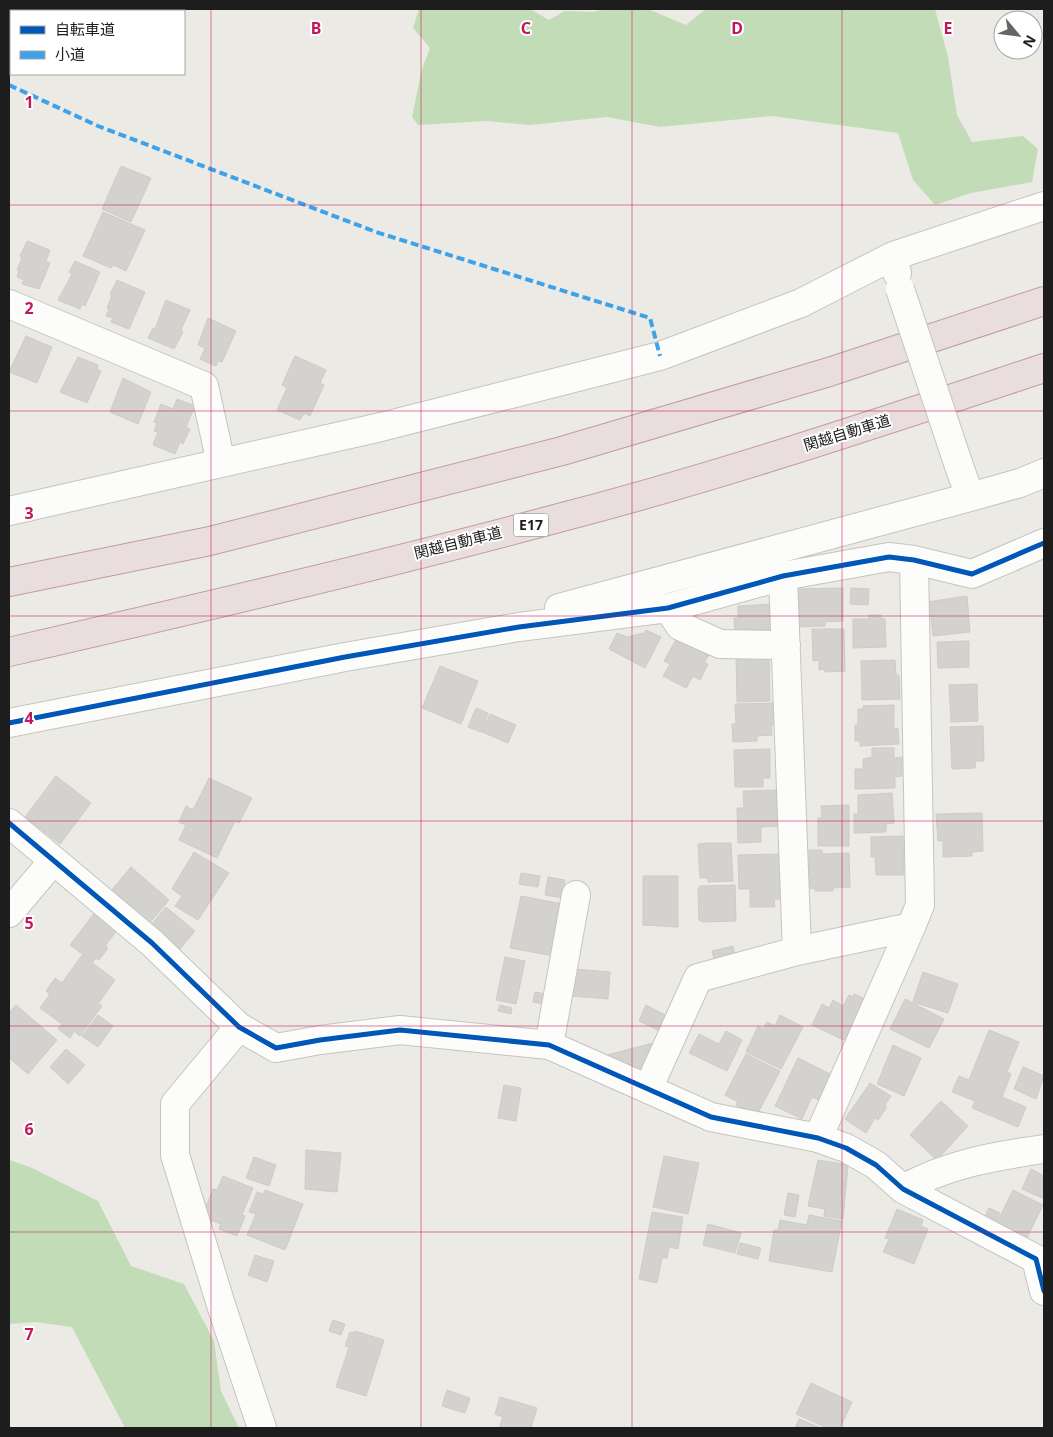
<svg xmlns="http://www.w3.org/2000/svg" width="1053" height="1437" font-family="'Noto Sans','Noto Sans JP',sans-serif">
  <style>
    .forest { fill: #c3dcb8 }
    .building { fill: #d4d2ce; stroke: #cfcbc6 }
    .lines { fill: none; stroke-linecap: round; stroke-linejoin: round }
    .minor-casing { stroke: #c4c4c1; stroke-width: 30 }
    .highway-casing { stroke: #c39ba4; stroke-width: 30 }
    .minor { stroke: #fcfcfb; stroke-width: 28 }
    .highway { stroke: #eaddde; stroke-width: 28 }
    .minor-bridge-casing { stroke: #c4c4c1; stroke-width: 30; stroke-linecap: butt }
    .minor-bridge { stroke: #fcfcfb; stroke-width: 28 }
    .quiet { stroke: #3da2ea; stroke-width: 4; stroke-dasharray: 8 4; stroke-linecap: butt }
    .cycleway-casing { stroke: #fff; stroke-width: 8 }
    .cycleway { stroke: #0057b8; stroke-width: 5 }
    .grid { fill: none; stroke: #c2185b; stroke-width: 1; stroke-opacity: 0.55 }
    .labels { text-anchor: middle; stroke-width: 4; stroke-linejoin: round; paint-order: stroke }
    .shield { fill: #fff; stroke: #616161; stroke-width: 1 }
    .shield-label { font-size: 14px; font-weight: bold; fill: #1d1d1d }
    .street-label { font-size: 15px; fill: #1d1d1d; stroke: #fff }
    .grid-label { font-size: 16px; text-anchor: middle; font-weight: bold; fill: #c2185b; stroke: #fff; stroke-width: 4; stroke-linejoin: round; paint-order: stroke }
  </style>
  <rect width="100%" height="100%" fill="#eceae5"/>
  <path class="forest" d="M419,9H530L549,20L565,11L594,12L605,9H648L686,25L706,9H935L948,57L957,115L972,142L1023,136L1038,149L1032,182L971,193L935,205L913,180L898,133L772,116L660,127L607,117L530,125L486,121L418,125L412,117L422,69L430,48L413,28Z
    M9,1160L30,1167L98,1201L131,1266L184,1284L214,1341L221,1391L239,1428H125L72,1327L35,1322L9,1324Z"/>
  <path class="building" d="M121,166L151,178L131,222L102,209Z
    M103,212L145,230L126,271L113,265L111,268L83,256Z
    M27,241L50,250L46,261L50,263L39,289L22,284L24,280L17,277L19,271L17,270L22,258L20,256Z
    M75,261L100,272L85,306L82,304L80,309L58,300L72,274L69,272Z
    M117,280L145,292L129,329L111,322L113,318L106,316L109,310L107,308L112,295L110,294Z
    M166,300L190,310L181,330L183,332L174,349L148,338L153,328L155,329Z
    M208,318L236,331L222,362L218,361L216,366L200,359L205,348L198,345Z
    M26,336L52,347L37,383L9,372Z
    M295,356L326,370L320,383L324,385L310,416L304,413L300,420L277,410L287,388L282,385Z
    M78,357L98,365L97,369L101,371L87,403L60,392Z
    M123,378L151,392L138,424L110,412Z
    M177,399L195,406L186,427L190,429L183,444L180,442L175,454L153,445L158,432L154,431L157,423L154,422L161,404L173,409Z
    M843,588V621L825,622V626L798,627L797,589Z
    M851,588L869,589L868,605L850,604Z
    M967,596L970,632L933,636L931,616L928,617L927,602Z
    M773,604L774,632L735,633L734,618H738V606Z
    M869,615H881V618L885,619L886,647L853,648V619H869Z
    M812,629H844L845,671L825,672V669L819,670V660L813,661Z
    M646,630L661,637L645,668L609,649L617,633L627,637L644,633Z
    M678,636L710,653L704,663L708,664L700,680L693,676L686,688L663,676L670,664L664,661Z
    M969,641V667L938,668L937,642Z
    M769,656L770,701L737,702L736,657Z
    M895,660L896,675H899L900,699L862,700L861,661Z
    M440,666L478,681L461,724L422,708Z
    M977,684L978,721L951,722L949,685Z
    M777,703V724L771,725L772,735L757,736V741L733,742L732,724H736L735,704Z
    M894,705V729L898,728L899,744L860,746V741H855V725H858V709H863V706Z
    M476,708L488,713L481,732L468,727Z
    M490,714L516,725L508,743L482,732Z
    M983,726L984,761H976L975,768L952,769L950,727Z
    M872,748H894V758L902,757V776L895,777V788L855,789V769H863V759L872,757Z
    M770,749V778H763V787H735L734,750Z
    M56,776L91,803L60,844L25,817Z
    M209,778L252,798L239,823L235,821L217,858L179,840L186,825L179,822L186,806L193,810Z
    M779,790V826L761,827V842L738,843L737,808H744L743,791Z
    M892,793L894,823L886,824V832L854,833V814H858V795Z
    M849,805V846H818V818H822L821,806Z
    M982,813L983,851L972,852V856L943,857V841H938L936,814Z
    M903,836L904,875H876L875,857H871V837Z
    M708,843H731L733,881L708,882V878H700L698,844Z
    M809,850H822V854L849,853L850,887L833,888V891H815V888L810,889Z
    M194,852L229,873L198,920L175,906L182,896L172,889Z
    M780,854L782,899H774L775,907H750V889H739L738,855Z
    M131,867L169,900L148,925L110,892Z
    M521,873L540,876L538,887L519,884Z
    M643,876H678V927L643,925Z
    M548,877L565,880L562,898L545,895Z
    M735,885L736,921L702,922L699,920L698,889L700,886Z
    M521,896L563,904L554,956L510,948Z
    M166,907L195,931L179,950L150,926Z
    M96,911L119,928L105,946L108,948L99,960L96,958L93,962L70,945Z
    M733,946L735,957L715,962L712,951Z
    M82,955L115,980L98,1004L102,1006L80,1036L74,1031L70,1038L58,1029L62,1024L40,1008L50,994L46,991L55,978L62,983Z
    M505,957L525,961L516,1004L496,1000Z
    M574,969L610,972L608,999L571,996Z
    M923,972L958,984L948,1013L913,1002Z
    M535,992L546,994L544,1004L533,1002Z
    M854,994L867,1000L848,1042L812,1025L822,1004L829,1008L833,1000L843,1006L849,995L853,997Z
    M905,999L944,1019L929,1048L890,1029Z
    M16,1005L57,1040L28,1074L9,1058V1013Z
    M500,1005L512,1008L511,1014L498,1011Z
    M646,1005L671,1018L664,1033L639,1021Z
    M98,1015L113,1026L98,1047L82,1036Z
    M780,1015L803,1027L781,1069L746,1052L758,1026L763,1029L767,1022L775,1026Z
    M989,1030L1019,1042L1007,1072L1011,1074L1002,1097L1026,1107L1018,1127L972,1108L975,1101L952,1092L959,1076L969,1080Z
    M726,1031L742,1040L727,1071L689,1053L699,1034L719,1044Z
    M653,1043L658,1045L648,1067L633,1073L604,1061L607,1055Z
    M893,1045L921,1058L904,1096L877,1084Z
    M66,1049L85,1065L68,1084L50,1067Z
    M746,1054L780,1071L757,1115L736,1105L738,1102L725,1095Z
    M798,1058L832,1075L819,1100L812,1097L802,1119L775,1106Z
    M1023,1067L1044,1076L1036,1099L1014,1089Z
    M870,1083L891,1096L885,1105L887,1107L878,1120L875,1118L866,1133L845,1119Z
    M504,1085L521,1088L516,1121L498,1118Z
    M941,1101L968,1126L937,1160L910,1135Z
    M306,1150L341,1153L337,1192L305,1189Z
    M664,1156L699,1163L688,1214L653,1207Z
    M254,1157L276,1165L269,1186L246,1178Z
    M818,1160L848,1165L843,1219L824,1216L825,1209L808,1206Z
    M1031,1169L1044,1176V1193L1042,1198L1022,1189Z
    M223,1176L253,1188L242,1215L245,1216L237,1236L219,1229L221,1224L202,1217L213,1189L217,1190Z
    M265,1190L303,1204L285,1250L247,1235L256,1214L249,1212L257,1192L263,1194Z
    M1013,1190L1043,1205L1024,1244L994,1229Z
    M788,1193L799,1195L795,1217L784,1215Z
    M989,1208L1000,1213L993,1228L982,1223Z
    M897,1209L923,1220L921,1226L928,1229L914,1264L883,1252L889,1239L885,1238Z
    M652,1212L683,1217L678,1249L669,1247L667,1258H662L657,1283L639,1279Z
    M809,1215L842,1221L832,1272L769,1261L774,1230H778L780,1220L807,1225Z
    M708,1224L741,1233L735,1253L703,1245Z
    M740,1243L761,1248L758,1259L737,1254Z
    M255,1255L274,1261L267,1282L248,1275Z
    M333,1320L345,1324L341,1335L329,1331Z
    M355,1331L384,1340L366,1396L336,1387L349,1347L345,1346L350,1332L354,1333Z
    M811,1383L852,1402L840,1428H827L796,1414Z
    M447,1390L470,1398L465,1413L442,1406Z
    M500,1397L537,1408L531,1428H499L503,1417L495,1414Z
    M799,1419L821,1428H795Z"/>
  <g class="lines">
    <g class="minor-casing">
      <path id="minor" d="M897,273L893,256L1044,206
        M9,304L204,386L221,463
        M958,463L970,497L1020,483L1044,473
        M9,511L381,427L660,356L801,303L893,256
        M783,576L797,951
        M559,608L970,497
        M668,608L680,626L720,644L786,645
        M9,723L345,657L519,627L668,608L783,576L889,557L914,560L972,574L1044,543
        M9,823L152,943L239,1027L276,1048L320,1040L400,1030L549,1045L711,1117L818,1138L846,1148L876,1165L903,1189L1036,1259L1044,1291
        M9,913L53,861
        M239,1027L175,1104V1155L222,1308L262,1428
        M549,1045L576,895
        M648,1089L698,978L797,951L911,927L920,905L914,560
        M818,1138L911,927
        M903,1189C947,1164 995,1156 1044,1149"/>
    </g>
    <g class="highway-casing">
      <path id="highway" d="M9,582L210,541L562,451L829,372L1044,301
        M9,652C196,609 384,565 570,515C730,473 887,420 1044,368"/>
    </g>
    <use href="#minor" class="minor"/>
    <use href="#highway" class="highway"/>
    <g class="minor-bridge-casing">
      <path id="minor-bridge" d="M900,289L958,463"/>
    </g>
    <use href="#minor-bridge" class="minor-bridge"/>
    <path class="quiet" d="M9,85L98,126L376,232L650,318L660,356"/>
    <g class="cycleway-casing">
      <path id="cycleway" d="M9,723L345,657L519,627L668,608L783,576L889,557L914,560L972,574L1044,543
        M9,823L152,943L239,1027L276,1048L320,1040L400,1030L549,1045L711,1117L818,1138L846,1148L876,1165L903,1189L1036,1259L1044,1291"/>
    </g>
    <use href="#cycleway" class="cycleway"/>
  </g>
  <path class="grid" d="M211,9V1428M421,9V1428M632,9V1428M842,9V1428M9,205H1044M9,411H1044M9,616H1044M9,821H1044M9,1026H1044M9,1232H1044"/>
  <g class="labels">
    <rect class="shield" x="513.5" y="513.5" width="35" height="23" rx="4"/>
    <g class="shield-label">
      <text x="531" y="530">E17</text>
    </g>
    <g class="street-label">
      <text transform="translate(847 433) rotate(-17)" y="5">関越自動車道</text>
      <text transform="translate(458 543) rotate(-14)" y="5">関越自動車道</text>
    </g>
  </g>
  <g class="grid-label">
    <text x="316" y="34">B</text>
    <text x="526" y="34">C</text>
    <text x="737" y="34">D</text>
    <text x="948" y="34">E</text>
    <text x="29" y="108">1</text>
    <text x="29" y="314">2</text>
    <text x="29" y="519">3</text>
    <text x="29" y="724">4</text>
    <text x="29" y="929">5</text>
    <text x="29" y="1135">6</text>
    <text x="29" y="1340">7</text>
  </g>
  <rect width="1053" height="1437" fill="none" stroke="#1d1d1d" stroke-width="20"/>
  <rect x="10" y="10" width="175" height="65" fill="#ffffff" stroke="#a5a5a5"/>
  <rect x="20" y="26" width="25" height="8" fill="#0057b8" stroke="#a5a5a5"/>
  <text x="55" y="35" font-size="15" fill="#1d1d1d">自転車道</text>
  <rect x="20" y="51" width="25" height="8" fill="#3da2ea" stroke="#a5a5a5"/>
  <text x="55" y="60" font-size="15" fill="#1d1d1d">小道</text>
  <g transform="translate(1018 35) rotate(119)"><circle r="24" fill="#ffffff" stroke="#a5a5a5"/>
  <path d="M0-4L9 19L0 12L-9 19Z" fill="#656563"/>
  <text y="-8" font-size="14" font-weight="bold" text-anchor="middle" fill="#1d1d1d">N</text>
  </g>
</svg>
